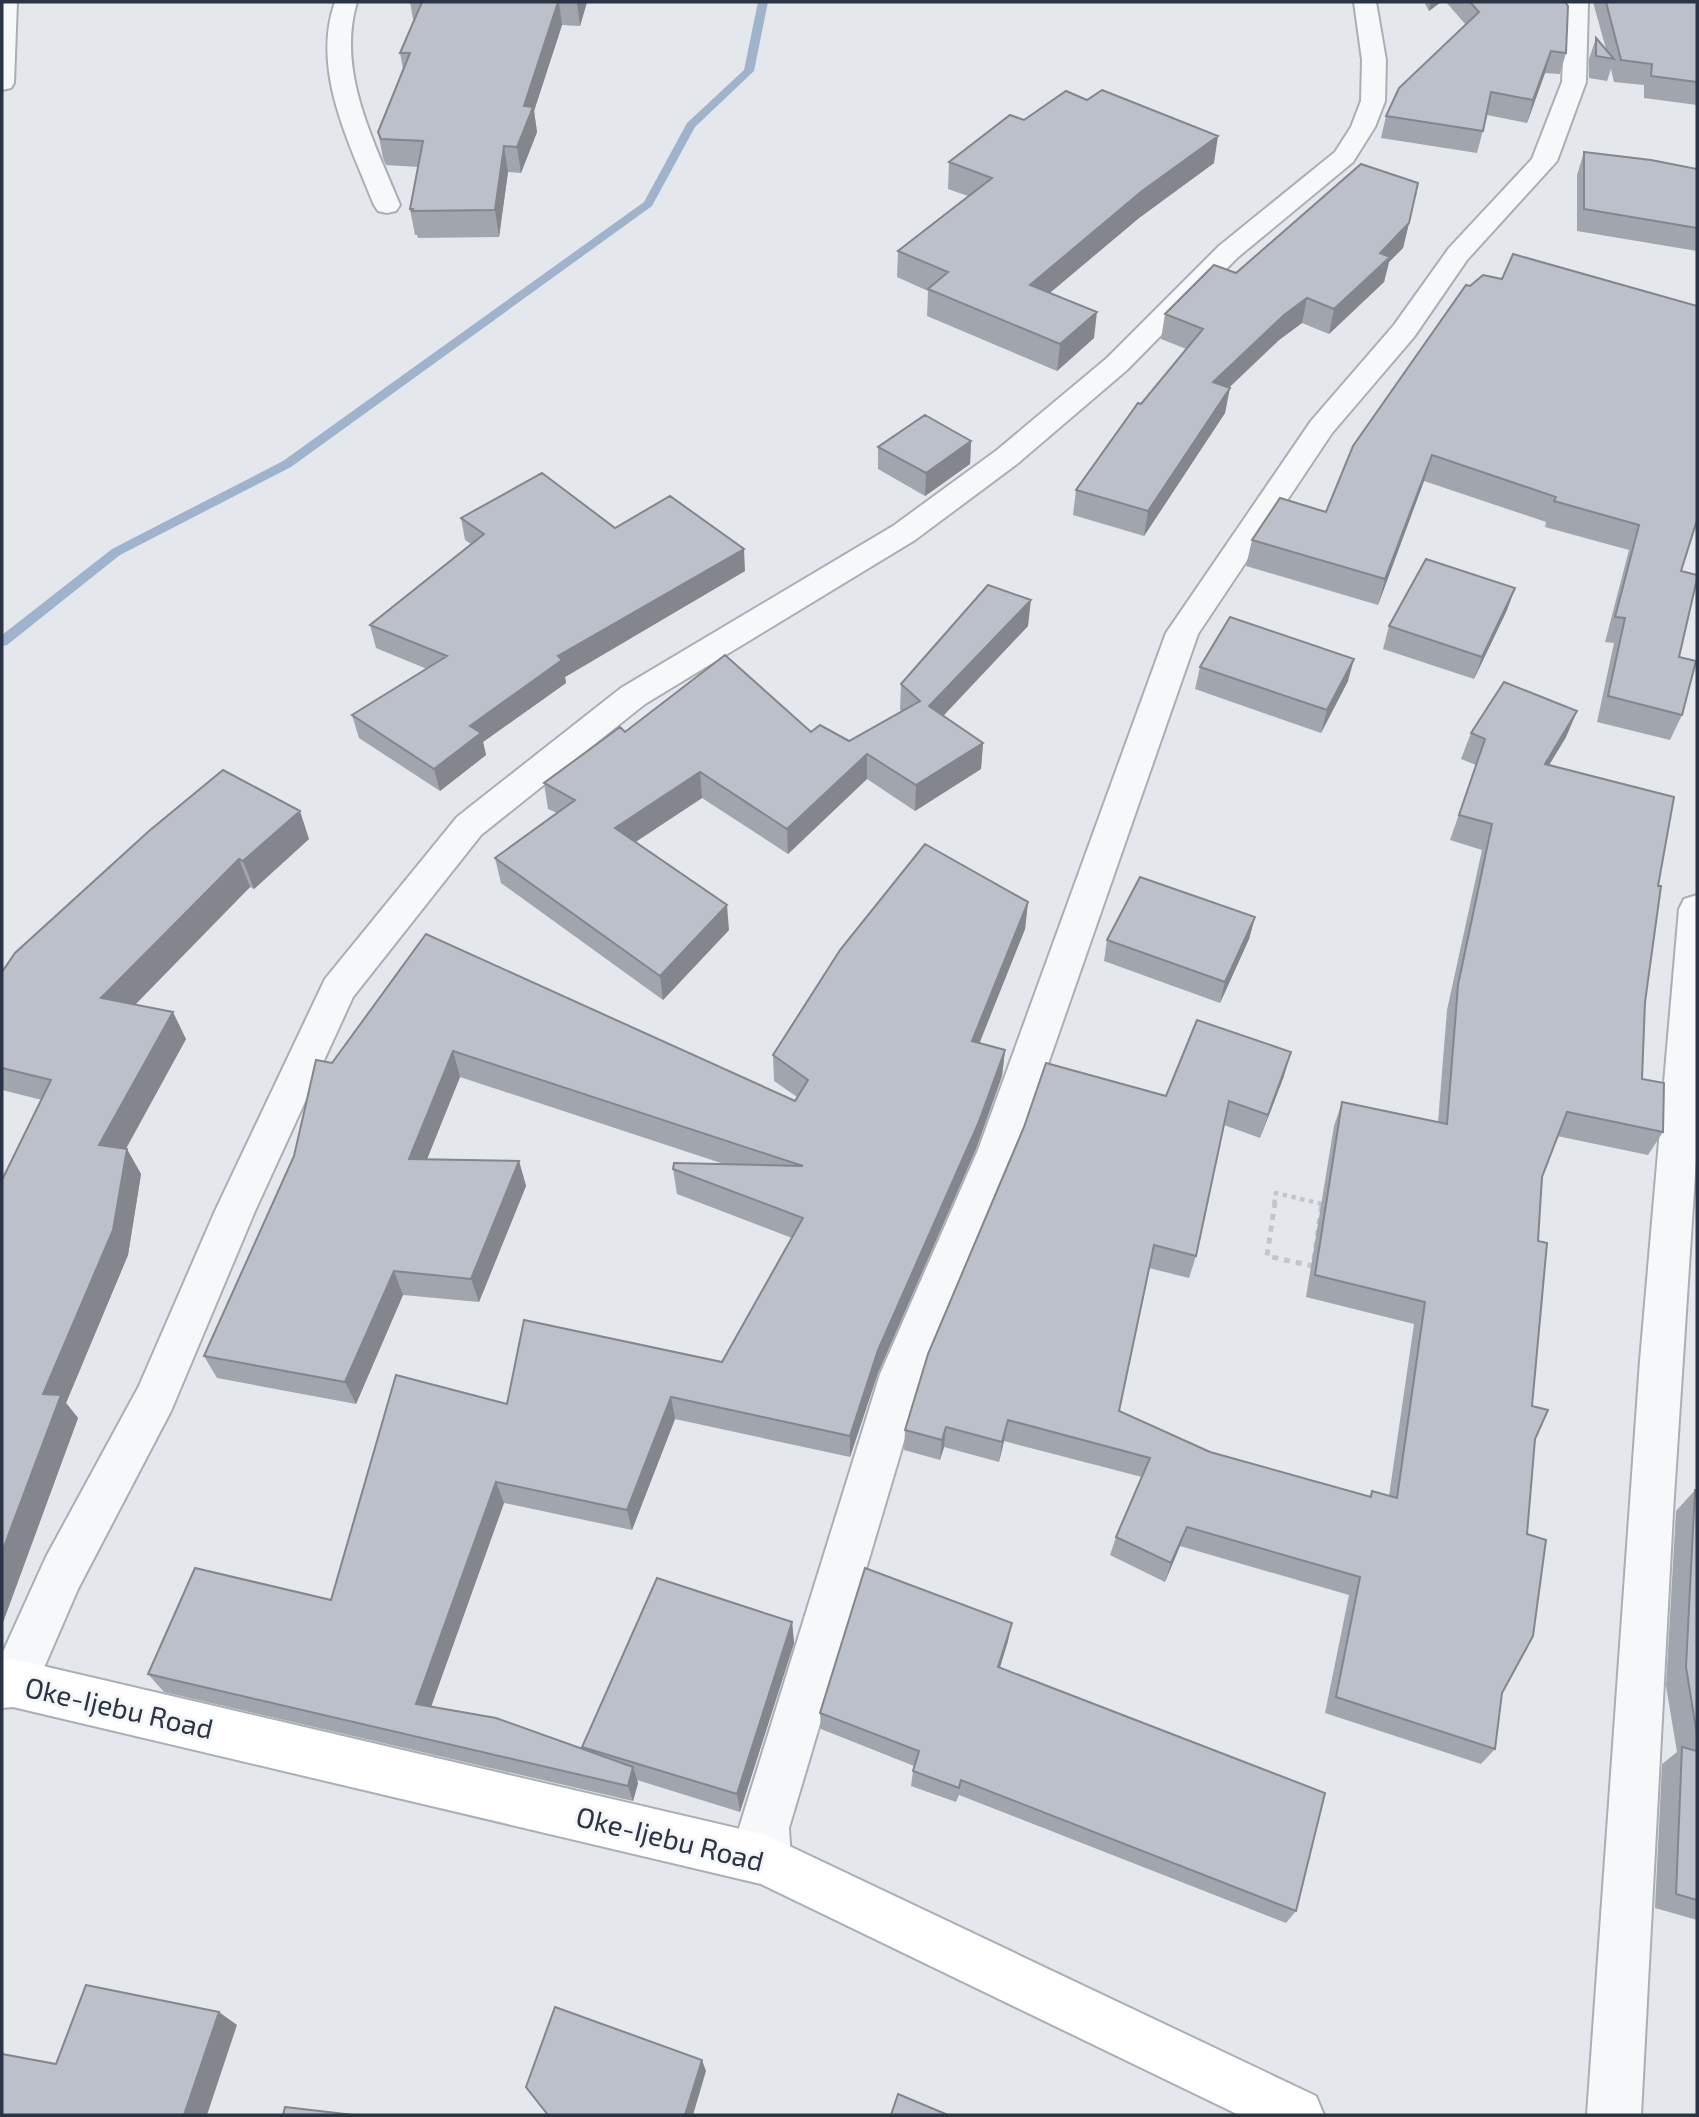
<svg xmlns="http://www.w3.org/2000/svg" width="1699" height="2117" font-family="'Exo 2',sans-serif">
  <style>
    .lines { fill: none; stroke-linecap: round; stroke-linejoin: round }
    .stream { fill: #9fb4cc; fill-rule: evenodd }
    .minor-casing { stroke: #a9aeb7; stroke-width: 4 }
    .secondary-casing { stroke: #a9aeb7; stroke-width: 4 }
    .path-far1 { stroke: #c2c5cb; stroke-width: 4.5; stroke-dasharray: 4.5 4.5; stroke-linecap: butt }
    .path { stroke: #c2c5cb; stroke-width: 5; stroke-dasharray: 6 6; stroke-linecap: butt }
    .minor { fill: #f7f8fa; fill-rule: evenodd }
    .secondary { fill: #fff; fill-rule: evenodd }
    .wall { fill: #a1a5ae }
    .shaded-wall { fill: #83868d }
    .building { fill: #bbc0ca; stroke: #83868d; stroke-width: 2 }
    .labels { text-anchor: middle; stroke-width: 6; stroke-linejoin: round; paint-order: stroke }
    .near-street-label { font-size: 28px; fill: #2b3445; stroke: #f4f6f9 }
  </style>
  <rect width="100%" height="100%" fill="#e4e7ec"/>
  <g class="lines">
    <path class="stream" d="M758,2H768L754,71L695,127L652,206L291,467L120,555L7,645L2,646V635L112,549L283,461L644,202L687,123L744,70Z"/>
    <g class="minor-casing">
      <path id="minor" d="M2,2H17L14,83L11,88L2,90Z
        M335,2H357C336,71 374,141 400,205L396,211L387,213L378,211L374,205C349,142 311,70 335,2Z
        M1354,2H1376L1386,60L1385,101L1375,127L1353,162L1237,258L1127,370L1017,464L915,540L645,704L481,835L353,997L255,1211L171,1411L78,1589L30,1700L13,1707L2,1702V1654L46,1557L139,1386L215,1211L325,979L457,817L621,688L893,526L997,450L1107,358L1219,246L1335,152L1351,127L1361,101L1362,60Z
        M1566,2H1588L1586,82L1557,161L1467,260L1414,337L1332,433L1198,634L1018,1150L924,1374L789,1828L791,1860L784,1878L766,1885L748,1878L741,1860L739,1828L880,1374L978,1150L1166,633L1311,421L1394,325L1449,248L1532,159L1562,82Z
        M1697,895V1144L1673,1512L1641,2115H1587L1640,1361L1679,909L1684,899Z"/>
    </g>
    <g class="secondary-casing">
      <path id="secondary" d="M13,1659L766,1835L1316,2096L1324,2115H1239L761,1884L13,1707L2,1708V1660Z"/>
    </g>
    <path class="path-far1" d="M1274,1204L1276,1193L1322,1204"/>
    <path class="path" d="M1275,1202L1267,1256L1313,1266L1322,1203L1320,1202"/>
    <use href="#minor" class="minor"/>
    <use href="#secondary" class="secondary"/>
  </g>
  <path class="wall" d="M410,2H587L580,26L562,25L534,111L537,132L521,173L508,172L499,237L418,238L417,235H415L410,209L418,167L386,165L383,158L378,132L403,69L400,53L415,20L413,19Z
    M1424,2H1441L1429,11Z
    M1446,2H1565L1566,53L1560,74L1545,73L1527,123L1487,115L1477,153L1381,138L1386,116L1466,25Z
    M1593,2H1697V105L1644,98V85L1614,82L1611,69L1607,81L1589,78V59L1596,38L1606,49Z
    M1024,120L1214,163L1139,218L1050,293L1094,338L1057,371L927,316L928,291L897,277L898,251L968,196L948,189L949,162Z
    M1584,152L1697,169V251L1577,231V175Z
    M1409,223L1403,248L1389,262L1384,282L1329,334L1302,323L1279,340L1229,388L1225,413L1144,536L1073,515L1076,490L1141,404L1186,349L1161,339L1165,314L1236,273Z
    M1466,285L1681,571L1679,657L1682,715L1670,740L1597,722L1614,643L1605,642L1629,550L1545,527L1546,522L1424,481L1378,605L1246,566L1252,540L1326,512Z
    M971,441L970,464L925,496L878,469V447Z
    M461,518L615,528L745,571L565,677L566,683L483,742L486,755L440,791L359,738L352,715L427,669L376,648L370,625L471,544L465,540Z
    M1515,588L1507,610L1474,679L1383,649L1389,626Z
    M1028,626L943,716L983,743L981,769L915,811L867,779L788,854L702,798L635,842L729,930L663,1000L501,883L495,858L557,813L548,809L544,783L625,732H811L849,741L902,711L900,710L901,684Z
    M1200,667L1348,681L1321,733L1195,689Z
    M1577,711L1566,737L1549,765L1658,886L1645,1002L1642,1079L1663,1132L1648,1155L1557,1136L1542,1177L1538,1241L1532,1406L1535,1439L1495,1749L1481,1764L1325,1713L1349,1595L1180,1546L1165,1582L1110,1555L1116,1537L1142,1477L1004,1441L999,1462L944,1447L940,1460L904,1450L905,1430L1166,1096L1284,1076L1260,1138L1224,1125L1196,1256L1189,1278L1149,1268L1119,1411L1210,1452L1369,1497L1372,1491L1389,1496L1414,1324L1306,1297L1334,1126L1342,1102L1438,1122L1447,1010L1482,850L1450,840L1476,765L1461,759L1471,733Z
    M149,831L309,839L254,889L250,887L135,1005L186,1039L126,1149L141,1174L128,1255L66,1403L78,1418L2,1625V1180L42,1100L2,1090V972Z
    M1028,902L1025,929L979,1043L1005,1050L1002,1076L976,1149L878,1373L850,1457L675,1419L632,1530L504,1503L431,1706L583,1749L582,1747L792,1622L794,1643L740,1812L637,1780L638,1783L633,1801L164,1692L148,1674L331,1600L507,1404L722,1362L792,1238L677,1194L673,1169L724,1164L460,1077L427,1159L519,1161L526,1186L479,1302L403,1295L356,1404L217,1378L204,1356L294,1156L332,1063L426,934L795,1101L797,1097L774,1081L773,1055Z
    M1255,917L1249,939L1220,1003L1104,961L1107,940Z
    M1695,1490H1697V1920L1655,1908L1662,1764L1677,1752L1666,1686L1676,1511Z
    M1008,1641L1000,1667L1296,1911L1286,1923L959,1795L956,1802L911,1786L913,1771L914,1766L821,1729L820,1713Z"/>
  <path class="shaded-wall" d="M558,2H559L562,25L534,111L537,132L521,173L517,147L524,106Z
    M577,2H587L580,26Z
    M1431,2H1441L1429,11Z
    M1551,51L1545,73L1527,123L1533,100Z
    M1218,136L1214,163L1139,218L1028,311L1030,285L1142,191Z
    M504,146L508,172L499,237L495,210Z
    M1409,223L1403,248L1389,262L1384,282L1329,334L1334,309L1380,253Z
    M1307,298L1302,323L1279,340L1208,407L1213,382L1284,315Z
    M1097,312L1094,338L1057,371L1060,344Z
    M1230,388L1225,413L1144,536L1148,511Z
    M971,441L970,464L925,496L926,473Z
    M1432,455L1424,481L1378,605L1385,579Z
    M744,549L745,571L565,677L566,683L483,742L486,755L440,791L434,769L470,726L558,656Z
    M1515,588L1507,610L1474,679L1482,657Z
    M1031,600L1028,626L928,732L929,706Z
    M1354,659L1348,681L1321,733L1327,710Z
    M1577,711L1566,737L1534,790L1545,764Z
    M983,743L981,769L915,811L916,785Z
    M867,754V779L788,854L787,829Z
    M700,772L702,798L619,853L615,828Z
    M300,811L309,839L254,889L243,861Z
    M239,859L250,887L115,1025L101,998Z
    M1028,902L1025,929L970,1067L972,1041Z
    M727,905L729,930L663,1000L660,976Z
    M1255,917L1249,939L1220,1003L1225,982Z
    M173,1012L186,1039L114,1170L99,1145Z
    M1005,1050L1002,1076L976,1149L878,1373L850,1457V1436L878,1350Z
    M453,1051L460,1077L417,1184L409,1159Z
    M1291,1052L1284,1076L1260,1138L1268,1115Z
    M127,1149L141,1174L128,1255L66,1403L78,1418L2,1625V1552L43,1394Z
    M519,1161L526,1186L479,1302L471,1279Z
    M394,1271L403,1295L356,1404L345,1382Z
    M671,1397L675,1419L632,1530L627,1510Z
    M1008,1420L1004,1441L999,1462L1002,1442Z
    M946,1427L944,1447L940,1460L942,1440Z
    M496,1482L504,1503L426,1721L416,1704Z
    M1187,1527L1180,1546L1165,1582L1171,1563Z
    M792,1622L794,1643L740,1812L737,1794Z
    M1012,1623L1008,1641L995,1683L998,1667Z
    M633,1767L638,1783L633,1801L628,1786Z
    M219,2012L237,2025L207,2115H184Z
    M702,2060L706,2071L693,2115H685Z"/>
  <path class="building" d="M422,2H558L524,106L533,107L517,147L504,146L495,210L412,211L413,209H410L423,141L381,139L378,132L410,53H400Z
    M1470,2H1565L1568,6L1566,53L1551,51L1533,100L1491,92L1483,131L1386,116L1399,88L1479,12Z
    M1606,2H1697V82L1651,76L1652,64L1621,60Z
    M1596,38L1614,59L1596,56Z
    M1102,90L1218,136L1142,191L1030,285L1097,312L1060,344L928,289L948,272L898,251L992,178L949,162L1010,115L1024,120L1066,91L1087,100Z
    M1584,152L1651,160L1697,169V228L1584,209Z
    M1361,164L1418,183L1409,223L1380,253L1390,257L1334,309L1307,298L1284,315L1213,382L1230,388L1148,511L1076,490L1138,403L1141,404L1203,329L1165,314L1214,265L1236,273Z
    M1513,254L1697,306V520L1681,571L1697,575V579L1679,657L1696,661L1682,715L1608,696L1625,618L1615,617L1639,525L1554,501L1556,497L1432,455L1385,579L1252,540L1280,498L1326,512L1353,446L1466,285L1470,286L1483,275L1502,279Z
    M925,415L971,441L926,473L878,447Z
    M542,473L615,528L670,496L744,549L558,656L562,660L470,726L481,733L434,769L352,715L447,656L370,625L484,534L461,518Z
    M1426,559L1515,588L1482,657L1389,626Z
    M988,585L1031,600L929,706L983,743L916,785L867,754L787,829L700,772L615,828L727,905L660,976L495,858L575,800L544,783L620,727L625,732L725,655L811,732L820,725L849,741L920,701L901,684Z
    M1230,617L1354,659L1327,710L1200,667Z
    M1504,682L1577,711L1545,764L1674,797L1658,886H1661L1645,1002L1642,1079L1664,1083L1663,1132L1567,1112L1542,1177L1538,1241L1547,1243L1532,1406L1548,1410L1535,1439L1527,1534L1546,1540L1533,1636L1502,1693L1495,1749L1336,1697L1360,1577L1187,1527L1171,1563L1116,1537L1150,1458L1008,1420L1002,1442L946,1427L942,1440L905,1430L928,1354L1024,1127L1046,1063L1166,1096L1197,1020L1291,1052L1268,1115L1229,1101L1196,1256L1154,1245L1119,1411L1210,1452L1371,1497L1372,1491L1397,1498L1425,1302L1315,1275L1342,1102L1447,1124L1458,985L1492,824L1459,815L1485,739L1471,733Z
    M223,770L300,811L243,861L239,859L101,998L173,1012L99,1145L127,1149L113,1230L43,1394L61,1395L2,1552V1180L51,1080L2,1068V972L15,953L149,831Z
    M925,844L1028,902L972,1041L1005,1050L978,1124L878,1350L850,1436L671,1397L627,1510L496,1482L416,1704L496,1718L633,1767L628,1786L148,1674L195,1568L331,1600L396,1375L507,1404L524,1320L722,1362L803,1218L673,1169L674,1163L803,1166L453,1051L409,1159L519,1161L471,1279L394,1271L345,1382L204,1356L294,1156L316,1060L332,1063L426,934L795,1101L808,1080L773,1055L840,950Z
    M1140,877L1255,917L1225,982L1107,940Z
    M1695,1490H1697V1735L1686,1667Z
    M865,1568L1012,1623L998,1667L1325,1793L1296,1911L961,1780L959,1788L913,1771L919,1751L820,1713Z
    M657,1578L792,1622L737,1794L582,1747Z
    M1682,1747L1697,1751V1900L1676,1894Z
    M86,1985L219,2012L184,2115H2V2054L56,2064Z
    M555,2007L702,2060L685,2115H548L526,2087Z
    M898,2094L948,2115H891Z
    M285,2107L354,2115H283Z"/>
  <g class="labels">
    <g class="near-street-label">
      <text transform="translate(119 1708) rotate(13)" y="10">Oke-Ijebu Road</text>
      <text transform="translate(670 1839) rotate(14)" y="10">Oke-Ijebu Road</text>
    </g>
  </g>
  <rect width="1699" height="2117" fill="none" stroke="#2b3445" stroke-width="7"/>
</svg>
